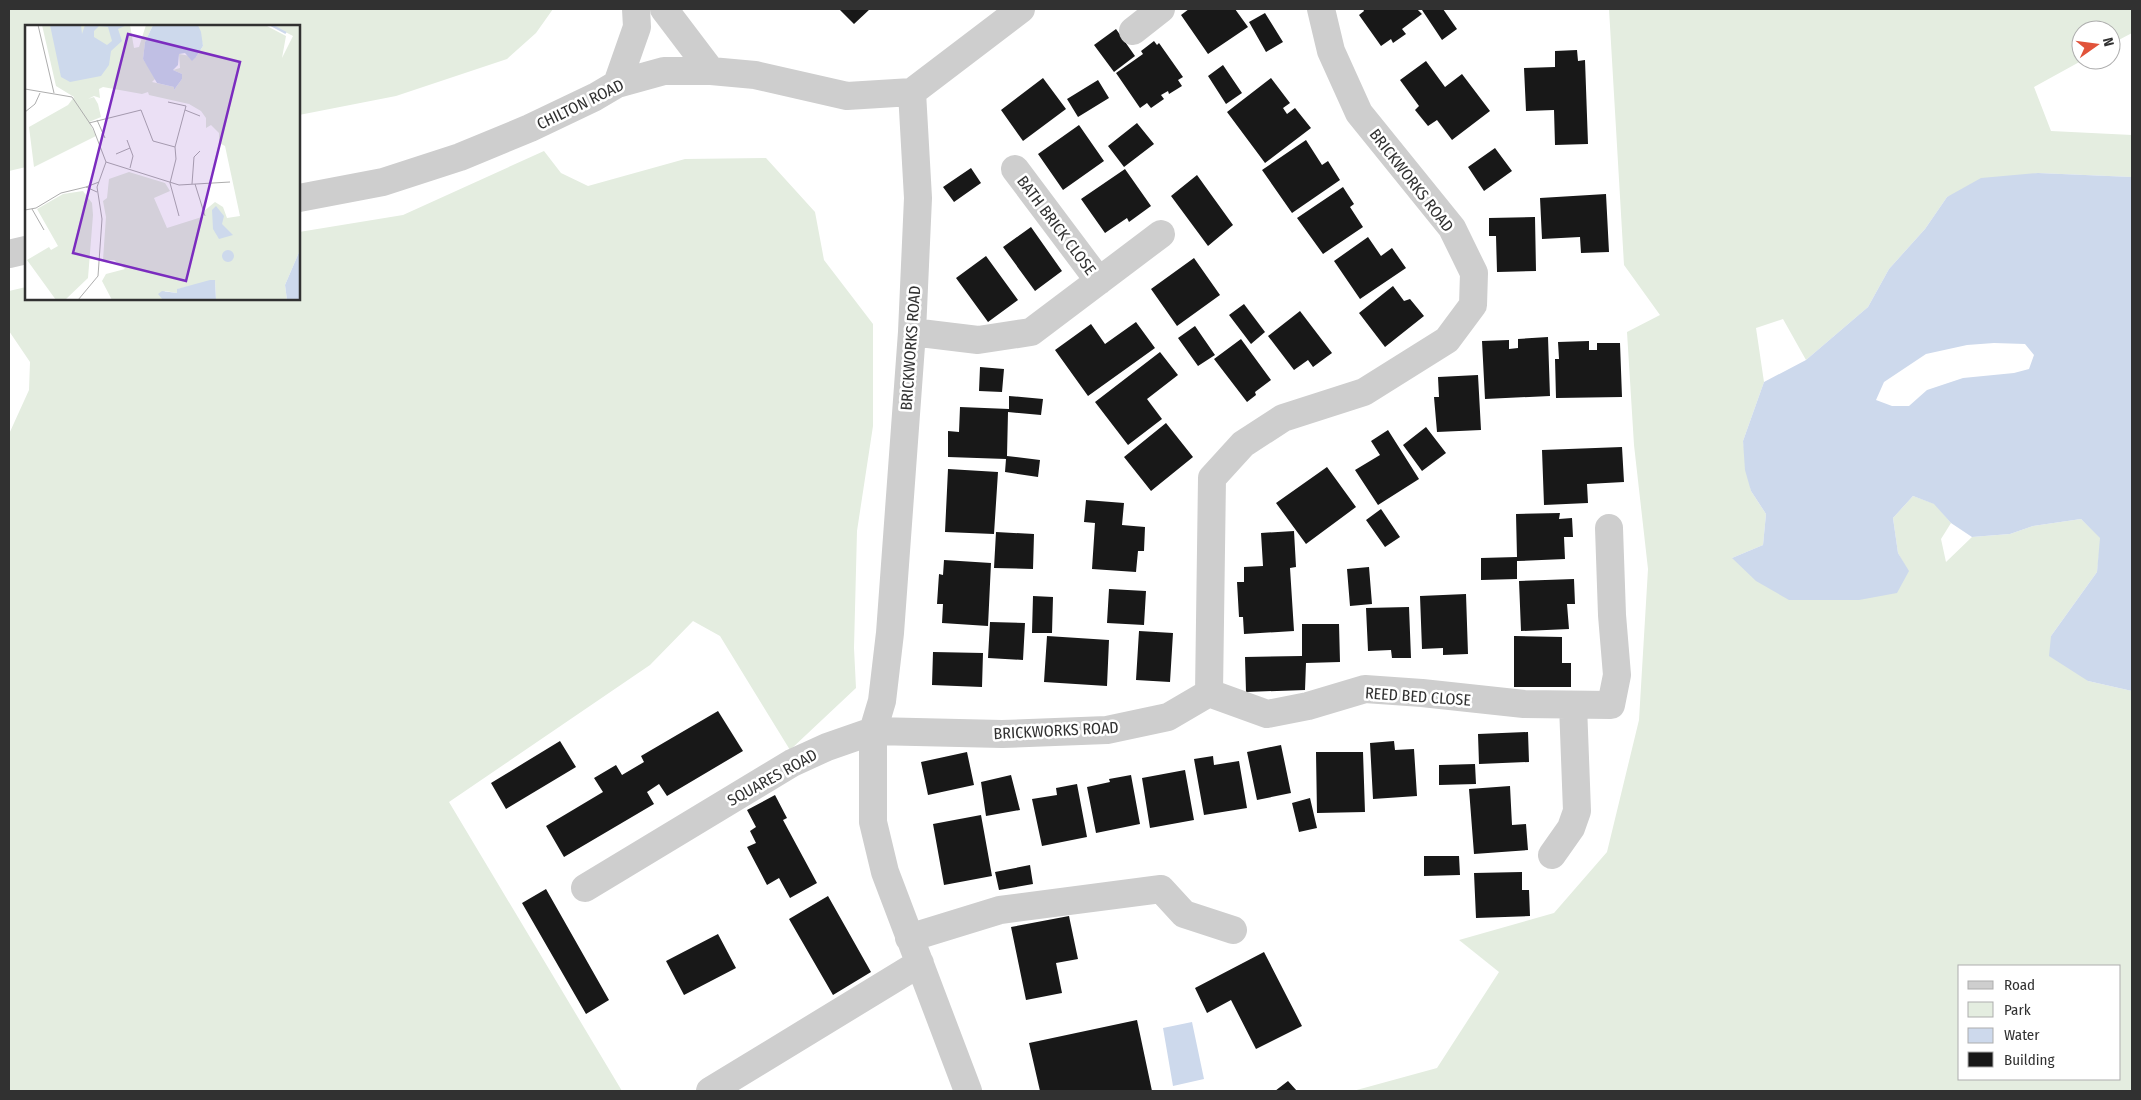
<svg xmlns="http://www.w3.org/2000/svg" width="2141" height="1100" font-family="'Fira Sans Condensed',sans-serif">
  <style>
    .green { fill: #e4ede0; fill-rule: evenodd }
    .water { fill: #cdd9ec; fill-rule: evenodd }
    .building { fill: #181818 }
    .lines { fill: none; stroke-linecap: round; stroke-linejoin: round }
    .minor { stroke: #cecece; stroke-width: 28 }
    .labels { text-anchor: middle; stroke-width: 5; stroke-linejoin: round; paint-order: stroke }
    .street-label { font-size: 16px; fill: #313131; stroke: #fff }
    .inset-river { fill: none; stroke: #cdd9ec; stroke-width: 2.5 }
    .inset-road { fill: none; stroke: #adadad; stroke-width: 1 }
    .view { fill: #7b2cbf; fill-opacity: 0.15; stroke: #7b2cbf; stroke-width: 2.5 }
    .inset-edge { fill: none; stroke: #313131; stroke-width: 2.5 }
  </style>
  <rect width="100%" height="100%" fill="#fff"/>
  <path class="green" d="M9,9H553L536,33L507,59L396,96L299,115V26H26V167L9,171Z
    M1609,9H2132V33L2111,44V30H2081V60H2083L2034,87L2051,131L2132,135V177L2038,173L1947,197L1925,229L1889,269L1868,307L1806,360L1783,319L1756,328L1764,382L1743,441L1751,491L1766,514L1763,545L1732,558L1908,571L1898,553L1893,518L1913,496L1935,504L1951,523L1941,539L1946,562L1972,537L2010,534L2033,526L2081,519L2101,538L2097,572L2051,636L2088,681L2132,691V1091H1353L1437,1068L1499,972L1459,940L1554,913L1607,852L1639,720L1648,569L1634,445L1627,332L1660,315L1624,265ZM1960,966H2120V1079H1960Z
    M544,151L561,173L588,186L685,159L766,158L815,212L824,260L873,324V426L857,531L854,648L856,688L790,750L720,636L693,621L650,665L449,802L622,1091H9V434L29,390L30,362L9,331V291L26,287V299H299V232L403,215Z"/>
  <path class="water" d="M2038,173L2132,177V691L2088,681L2049,656L2051,636L2097,572L2100,538L2081,519L2033,526L2010,534L1972,537L1951,523L1934,504L1913,496L1893,518L1898,553L1909,571L1897,593L1859,600H1789L1756,581L1732,558L1763,545L1766,514L1751,491L1745,470L1743,441L1764,382L1806,360L1868,307L1889,269L1925,229L1947,197L1981,178ZM1994,343L2025,344L2034,355L2029,369L2014,373L1963,378L1927,390L1909,406H1892L1876,400L1884,382L1926,354L1967,345Z
    M1192,1022L1204,1079L1173,1086L1163,1028Z"/>
  <path class="building" d="M839,9H870L854,24Z
    M1189,9H1235L1248,27L1208,54L1181,15Z
    M1363,9H1417L1422,14L1402,29L1406,34L1393,43L1391,39L1381,46L1359,15L1364,11Z
    M1424,9H1443L1457,29L1442,40L1422,10Z
    M1265,13L1283,42L1266,52L1249,22Z
    M1116,29L1135,56L1114,72L1094,45Z
    M1154,41L1157,45L1159,43L1183,77L1178,80L1182,86L1169,94L1168,91L1161,95L1164,99L1151,108L1147,103L1140,108L1116,73L1143,54L1141,51Z
    M1577,50L1578,61L1585,60L1588,144L1555,145L1554,110L1526,111L1524,68L1555,67V51Z
    M1426,61L1445,87L1462,74L1490,111L1452,140L1437,120L1428,126L1415,110L1419,106L1400,80Z
    M1223,65L1242,93L1226,104L1208,76Z
    M1043,78L1066,109L1023,141L1001,110Z
    M1271,78L1290,103L1283,108L1287,114L1295,108L1311,128L1265,163L1227,112Z
    M1098,80L1109,98L1078,117L1067,99Z
    M1137,123L1154,144L1124,167L1108,146Z
    M1079,125L1104,161L1063,190L1038,154Z
    M1306,140L1322,165L1328,161L1340,180L1292,213L1262,170Z
    M1495,148L1512,171L1484,191L1468,167Z
    M971,168L981,183L954,202L943,187Z
    M1125,169L1151,206L1129,222L1127,218L1105,233L1081,199Z
    M1197,175L1233,225L1208,246L1171,196Z
    M1343,187L1354,204L1350,207L1363,227L1323,254L1297,218Z
    M1606,194L1609,252L1581,253L1580,237L1542,239L1540,198Z
    M1535,217L1536,271L1497,272L1496,236H1489V218Z
    M1031,227L1062,271L1035,291L1003,247Z
    M1368,237L1381,256L1392,248L1406,268L1360,299L1334,261Z
    M986,256L1018,300L988,322L956,278Z
    M1194,258L1220,295L1177,326L1151,289Z
    M1393,286L1404,301L1410,299L1424,316L1385,347L1359,313Z
    M1244,304L1265,332L1251,344L1229,315Z
    M1300,311L1332,353L1313,367L1308,360L1294,370L1268,336Z
    M1136,322L1155,348L1088,396L1055,350L1091,324L1105,344Z
    M1195,326L1215,355L1198,366L1178,338Z
    M1548,337L1550,396L1485,399L1482,341L1509,340V349L1518,348V339Z
    M1241,339L1271,380L1255,392L1256,395L1247,402L1214,359Z
    M1589,341V350H1597V343H1620L1622,397L1556,398L1555,359H1559L1558,342Z
    M1160,352L1178,375L1147,399L1162,419L1128,445L1095,402Z
    M980,367L1004,369L1002,392L979,391Z
    M1478,375L1481,430L1437,432L1434,397H1439L1438,377Z
    M1009,396L1043,399L1041,415L1008,412L1007,456L1040,460L1038,477L1005,472L1006,459L948,457V431L959,432L960,407L1009,409Z
    M1166,423L1193,457L1151,491L1124,457Z
    M1426,427L1446,453L1422,471L1403,445Z
    M1388,430L1419,479L1378,505L1355,470L1380,455L1371,441Z
    M1622,447L1624,482L1587,484L1588,503L1544,505L1542,450Z
    M1327,467L1356,507L1306,544L1276,503Z
    M948,469L998,472L994,534L945,532Z
    M1086,500L1124,503L1122,525L1145,527L1144,551H1138L1136,572L1092,569L1095,523L1084,522Z
    M1381,509L1400,537L1385,547L1366,520Z
    M1560,513L1559,519L1572,518L1573,537H1564L1565,559L1517,561V579L1481,580V558L1517,557L1516,514Z
    M1294,531L1296,567L1290,568L1294,631L1244,634L1243,617H1239L1237,582H1244V567L1263,566L1261,533Z
    M996,532L1034,534L1033,569L994,568Z
    M944,560L991,563L988,626L942,623L943,604H937L939,574L943,575Z
    M1369,567L1372,604L1350,606L1347,569Z
    M1574,579L1575,604H1567L1569,629L1521,631L1519,581Z
    M1109,589L1146,591L1144,625L1107,623Z
    M1466,594L1468,654L1443,655V648L1422,649L1420,596Z
    M1033,596L1053,597L1052,633H1032Z
    M1409,607L1411,658H1392L1391,650L1368,651L1366,608Z
    M990,622L1025,623L1023,660L988,658Z
    M1302,624H1339L1340,662L1306,663L1305,690L1246,692L1245,657L1302,656Z
    M1139,631L1173,633L1170,682L1136,680Z
    M1047,636L1109,640L1107,686L1044,682Z
    M1514,636L1562,637V663H1571V687H1514Z
    M933,652L983,653L982,687L932,685Z
    M718,711L743,751L667,796L659,784L647,792L654,804L564,857L546,826L603,792L594,778L616,765L622,775L644,762L641,756Z
    M1528,732L1529,762L1479,764L1478,734Z
    M560,741L576,767L506,809L491,783Z
    M1394,741L1395,750L1414,749L1417,796L1373,799L1370,743Z
    M1281,745L1291,793L1257,800L1247,752Z
    M967,752L974,785L928,795L921,762Z
    M1316,752H1363L1365,812L1317,813Z
    M1213,756L1214,765L1239,761L1247,808L1204,815L1194,759Z
    M1475,764L1476,784L1439,785V765Z
    M1185,770L1194,820L1150,828L1142,778Z
    M1011,775L1020,810L986,816L981,782Z
    M1131,775L1140,824L1096,833L1087,787L1110,782L1109,779Z
    M1077,784L1087,837L1042,846L1032,799L1057,795L1056,788Z
    M1510,786L1512,825L1526,824L1528,850L1474,854L1469,789Z
    M775,795L787,818L783,820L817,883L790,898L779,878L767,885L747,847L756,843L750,831L756,827L747,810Z
    M1310,798L1317,828L1299,832L1292,803Z
    M981,815L992,876L944,885L933,824Z
    M1424,856H1459L1460,875L1424,876Z
    M1030,865L1033,884L999,890L995,872Z
    M1522,872V890H1529L1530,916L1476,918L1474,873Z
    M546,889L609,1000L586,1014L522,903Z
    M828,896L871,972L833,995L789,919Z
    M1069,916L1078,959L1056,963L1062,993L1026,1000L1011,927Z
    M718,934L736,968L684,995L666,961Z
    M1264,952L1302,1026L1256,1049L1231,1000L1207,1013L1195,988Z
    M1137,1020L1152,1091H1040L1029,1043Z
    M1288,1081L1297,1091H1275Z"/>
  <g class="lines">
    <path class="minor" d="M664,9L711,71
      M1133,31L1161,9
      M617,84L637,27L636,9
      M912,92L918,198L912,332L890,633L882,701L873,731V822L885,872L968,1091
      M1015,169L1099,281
      M299,198L383,182L460,157L530,128L595,97L617,84L664,71H711L755,75L847,96L912,92L1021,9
      M9,254L26,250
      M912,332L978,340L1031,332L1161,234
      M1209,693L1212,478L1243,444L1283,418L1364,392L1447,340L1473,305L1474,273L1452,228L1359,113L1331,51L1321,9
      M1209,693L1267,714L1308,706L1365,689L1422,693L1524,704L1611,705L1617,675L1612,615L1609,528
      M1552,855L1571,828L1577,811L1573,705
      M585,888L792,763L827,747L873,731L1002,734L1107,730L1168,717L1209,693
      M909,938L1000,910L1161,889L1184,914L1233,930
      M710,1091L920,963"/>
  </g>
  <g class="labels">
    <g class="street-label">
      <text transform="translate(580 104) rotate(-26)" y="6">CHILTON ROAD</text>
      <text transform="translate(1412 180) rotate(52)" y="6">BRICKWORKS ROAD</text>
      <text transform="translate(1057 225) rotate(53)" y="6">BATH BRICK CLOSE</text>
      <text transform="translate(910 348) rotate(-86)" y="6">BRICKWORKS ROAD</text>
      <text transform="translate(1418 696) rotate(4)" y="6">REED BED CLOSE</text>
      <text transform="translate(1056 730) rotate(-3)" y="6">BRICKWORKS ROAD</text>
      <text transform="translate(772 777) rotate(-29)" y="6">SQUARES ROAD</text>
    </g>
  </g>
  <g transform="translate(25 25)">
    <rect width="275" height="275" fill="#fff"/>
    <path d="M17,0H105L109,23L114,22L121,0H128L120,17L118,34L131,53L127,57L149,62V65L157,54V49L148,45L155,43L154,29L171,32L178,21L173,0H240L261,11L257,33L268,11L247,0H275V225L260,260L262,275H191L190,255L153,264L152,268L140,266L136,271L138,275H87L77,256L81,249L100,244L89,235H78L81,192L78,176L82,173L84,154L104,147L140,158L145,166L129,173L142,203L180,191L179,186L190,177L198,182L202,193L215,191L200,121L194,118V108L186,100L181,103V93L176,86L164,79L124,70L123,67L117,69L78,62L74,64L75,73L69,71L63,74L69,72L73,79L76,92L64,97L71,111L9,142L4,102L43,80L49,72L31,61ZM58,166L67,178L68,190L63,253L40,275H31L2,235L24,222L26,225L33,221L12,184L38,169Z" fill="#e4ede0"/>
    <path d="M25,0H56L57,9L60,0H102L93,4L97,16L86,26L84,40L76,51L45,57L36,52ZM74,1L83,2L87,16L82,20L69,12V6ZM128,0H173L176,7L178,21L171,32L167,36L160,28L154,29L153,40L148,45L157,49V54L149,65V62L132,58L118,34L120,17ZM191,181L199,191L197,199L208,210L194,214L188,204L187,185ZM197 231a6 6 0 1 1 12 0a6 6 0 1 1-12 0ZM275,225V275H262L260,260ZM185,255H190L191,275H138L133,269L137,266L152,268V264Z" fill="#cdd9ec" fill-rule="evenodd"/>
    <path class="inset-river" d="M246,0L261,8"/>
    <path class="inset-road" d="M13,0L29,68M0,64L47,72L68,103L81,137L72,162L77,194L73,251L53,275M143,77L161,81L150,122M160,85L175,91M0,87L10,79L15,68M72,95L80,113M64,98L116,85L128,116L150,122M102,115L108,131L105,143M150,122L151,134L145,158L154,191M91,129L105,123M81,137L154,160L205,157M167,159L169,132L175,126M170,159L180,191M72,167L61,162L74,157M7,184L19,205M0,185L11,183L36,168L61,162"/>
    <path class="view" d="M103,9L215,37L161,256L48,228Z"/>
    <rect width="275" height="275" class="inset-edge"/>
  </g>
  <rect width="2141" height="1100" fill="none" stroke="#313131" stroke-width="20"/>
  <rect x="1958" y="965" width="162" height="115" fill="#ffffff" stroke="#adadad"/>
  <rect x="1968" y="981" width="25" height="8" fill="#cecece" stroke="#adadad"/>
  <text x="2004" y="990" font-size="15" fill="#313131">Road</text>
  <rect x="1968" y="1002" width="25" height="15" fill="#e4ede0" stroke="#adadad"/>
  <text x="2004" y="1015" font-size="15" fill="#313131">Park</text>
  <rect x="1968" y="1028" width="25" height="15" fill="#cdd9ec" stroke="#adadad"/>
  <text x="2004" y="1040" font-size="15" fill="#313131">Water</text>
  <rect x="1968" y="1052" width="25" height="15" fill="#181818" stroke="#adadad"/>
  <text x="2004" y="1065" font-size="15" fill="#313131">Building</text>
  <g transform="translate(2096 45) rotate(76)"><circle r="24" fill="#ffffff" stroke="#adadad"/>
  <path d="M0-4L9 19L0 12L-9 19Z" fill="#e1533a"/>
  <text y="-8" font-size="14" font-weight="bold" text-anchor="middle" fill="#313131">N</text>
  </g>
</svg>
